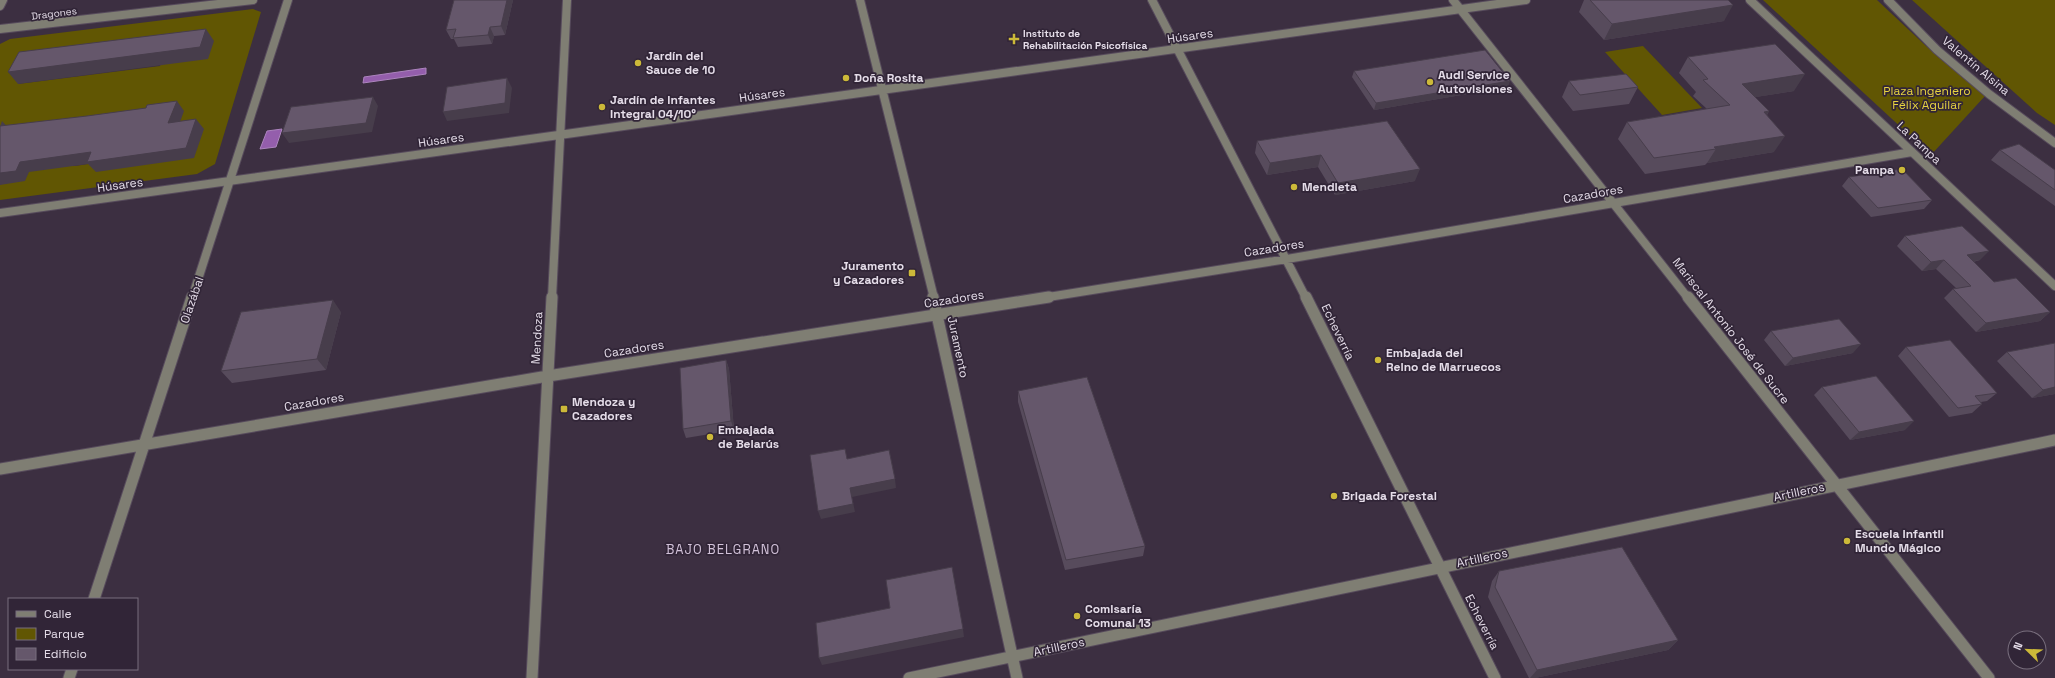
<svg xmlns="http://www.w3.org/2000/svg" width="2055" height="678" font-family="'Space Grotesk',sans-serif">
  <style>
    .green { fill: #615603; fill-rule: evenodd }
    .water { fill: #945eac; stroke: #ac84be }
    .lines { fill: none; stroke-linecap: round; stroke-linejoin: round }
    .minor-far1-casing { stroke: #574b5c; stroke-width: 10 }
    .minor-casing { stroke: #574b5c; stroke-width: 13 }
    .minor-far1 { stroke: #7f7e73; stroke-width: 8 }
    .minor { stroke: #7f7e73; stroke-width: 11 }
    .wall { fill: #574b5c }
    .shaded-wall { fill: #473d4b }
    .building { fill: #65576b; stroke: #473d4b }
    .poi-dot { fill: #ccb939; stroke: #312537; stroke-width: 1.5 }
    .labels { text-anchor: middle; stroke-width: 3.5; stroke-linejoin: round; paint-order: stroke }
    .far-street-label { font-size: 10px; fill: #e5dde9; stroke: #312537 }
    .far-poi-label { font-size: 10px; font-weight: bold; fill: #e5dde9; stroke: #312537; text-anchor: start }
    .street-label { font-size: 12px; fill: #e5dde9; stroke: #312537 }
    .poi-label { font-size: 12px; font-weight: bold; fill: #e5dde9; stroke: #312537; text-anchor: start }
    .park-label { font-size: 12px; fill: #e7d340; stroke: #312537 }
    .neighbourhood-label { font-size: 13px; letter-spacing: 1px; fill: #d2c2d9; stroke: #312537 }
  </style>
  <rect width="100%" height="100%" fill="#3c2f41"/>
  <path class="green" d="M1763,0H1877L1926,46L1985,96L1931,155Z
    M1912,0H2055V125L2037,113Z
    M253,9L261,12L215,164L197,174L0,200V185L33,163L75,166L88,164L93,153L194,158L0,132V44L10,39ZM169,46L160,66L18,84L29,63Z
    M1643,46L1702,108L1662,115L1605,52Z"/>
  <path class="water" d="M426,68V74L363,83L364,77Z
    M282,129L276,147L260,149L267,131Z"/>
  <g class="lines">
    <g class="minor-far1-casing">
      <path id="minor-far1" d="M860,0L934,298
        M1152,0L1306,298
        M1453,0L1688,298
        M1750,0L2055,286
        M1888,0L1937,50L1989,94L2055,143
        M0,6L3,0
        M0,29L253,0
        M0,213L1526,0
        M192,298L288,0
        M552,298L567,0
        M1042,298L1287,259L1912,152"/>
    </g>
    <g class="minor-casing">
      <path id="minor" d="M933,297L1017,678
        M1306,297L1495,678
        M1688,297L1989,678
        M0,469L548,376L1049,297
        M94,599L192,297
        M69,678L72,669
        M532,678L552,297
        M909,678L2055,440"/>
    </g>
    <use href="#minor-far1" class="minor-far1"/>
    <use href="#minor" class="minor"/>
  </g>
  <path class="wall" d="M454,0H513L505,35L494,36L492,44L458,47L454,39H451L446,30Z
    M1584,0H1728L1724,21L1604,40L1579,12Z
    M1688,57L1794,91L1755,97L1769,111L1767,115L1774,152L1707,163L1705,165L1645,174L1618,139L1627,122L1707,109L1693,96L1696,92L1679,73Z
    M1354,71L1508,87L1374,110L1352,77Z
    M1569,81L1638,87L1629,104L1573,111L1562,97Z
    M1387,121L1415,181L1335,195L1318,167L1267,175L1255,153L1257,141Z
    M2000,150L2055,170V206L1991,160Z
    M1849,177L1932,200L1924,209L1871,217L1842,186Z
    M1905,236L1980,260L1973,262L1994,282L2050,312L2040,321L1976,332L1944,298L1953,289L1956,288L1936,269L1922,271L1897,246Z
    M341,312L326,370L232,383L221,371Z
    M1771,331L1853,353L1785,366L1764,340Z
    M1906,347L1997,393L1987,401L1981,402L1982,404L1972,413L1949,417L1898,356Z
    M2007,352L2055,394L2032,398L1997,361Z
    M726,360L729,369L734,430L686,438L683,429Z
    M1822,387L1905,430L1850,440L1814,395Z
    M1018,391L1145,546L1143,556L1065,570L1018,402Z
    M1499,571L1678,640L1668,650L1535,678H1529L1488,597L1492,581Z"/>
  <path class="shaded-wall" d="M507,0H513L505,35L501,26Z
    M1733,5L1724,21L1604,40L1612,24Z
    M490,27L494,36L492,44L488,35Z
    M206,29L214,41L208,59L18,84L8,72Z
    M1805,74L1794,91L1732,101L1742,84Z
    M507,78L512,88L509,113L447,121L443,112Z
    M1510,81L1508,87L1374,110L1376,103Z
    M373,97L378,106L372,132L289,143L282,133Z
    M177,101L184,111L176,133L168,123Z
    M1769,111L1759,128L1764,112Z
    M196,119L204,129L194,158L96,172L88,164L29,172L25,181L0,185V173L20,162Z
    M2,121L11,131L0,127Z
    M1785,136L1774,152L1707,163L1716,149L1714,147Z
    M1321,155L1318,167L1267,175L1270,163Z
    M1420,169L1415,181L1335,195L1338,183Z
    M1989,251L1980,260L1958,264L1967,255Z
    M1944,260L1936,269L1922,271L1931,262Z
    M333,300L341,312L326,370L317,359Z
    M2050,312L2040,321L1976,332L1986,323Z
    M1861,344L1853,353L1785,366L1793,358Z
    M726,360L729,369L734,430L731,421Z
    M2055,387V394L2032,398L2043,390Z
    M1914,421L1905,430L1850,440L1859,432Z
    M895,479L896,488L852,497L855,512L821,519L818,511L850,488Z
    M963,629L964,637L822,665L819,658Z
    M1678,640L1668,650L1535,678H1530L1537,670Z"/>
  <path class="building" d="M454,0H507L501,26L490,27L488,35L453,38L456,29L446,30Z
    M1590,0H1728L1733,5L1612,24Z
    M206,29L200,47L8,72L19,52Z
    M1775,44L1805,74L1742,84L1769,111L1764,112L1785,136L1714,147L1716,149L1654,158L1627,122L1730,105L1703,80L1708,79L1688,57Z
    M1485,50L1510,81L1376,103L1354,71Z
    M1626,74L1638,87L1580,95L1569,81Z
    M507,78L505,103L443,112L447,87Z
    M373,97L366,123L282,133L291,107Z
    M177,101L168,123L196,119L186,148L87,162L91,152L20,162L16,171L0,173V126L87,116L146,108L147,105Z
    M1387,121L1420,169L1338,183L1321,155L1270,163L1257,141Z
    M2019,144L2055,170V190L2000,150Z
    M1902,169L1932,200L1878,208L1849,177Z
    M1962,226L1989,251L1967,255L1994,282L2016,278L2050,312L1986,323L1953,289L1971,286L1944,260L1931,262L1905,236Z
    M333,300L317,359L221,371L241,312Z
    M1839,319L1861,344L1793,358L1771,331Z
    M1950,340L1997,393L1975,396L1982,404L1958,408L1906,347Z
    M2055,343V387L2043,390L2007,352Z
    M726,360L731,421L683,429L680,368Z
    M1876,376L1914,421L1859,432L1822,387Z
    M1087,377L1145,546L1066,560L1018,391Z
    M845,449L847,459L889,450L895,479L850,488L853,504L818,511L810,455Z
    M1622,547L1678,640L1537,670L1495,587L1499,571Z
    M952,567L963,629L819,658L816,623L890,608L886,580Z"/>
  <g class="poi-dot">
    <path d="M1012 33h4v4h4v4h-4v4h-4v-4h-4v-4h4z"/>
    <circle cx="638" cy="63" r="4"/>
    <circle cx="846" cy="78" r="4"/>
    <circle cx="1430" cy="82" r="4"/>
    <circle cx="602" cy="107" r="4"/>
    <circle cx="1902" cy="170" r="4"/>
    <circle cx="1294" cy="187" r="4"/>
    <rect x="908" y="269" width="8" height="8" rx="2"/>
    <circle cx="1378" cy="360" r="4"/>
    <rect x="560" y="405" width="8" height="8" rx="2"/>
    <circle cx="710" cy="437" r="4"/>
    <circle cx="1334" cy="496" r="4"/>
    <circle cx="1847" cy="541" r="4"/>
    <circle cx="1077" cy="616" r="4"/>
  </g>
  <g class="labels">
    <g class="far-street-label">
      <text transform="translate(54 13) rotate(-7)" y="4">Dragones</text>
    </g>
    <g class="far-poi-label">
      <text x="1023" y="37">Instituto de<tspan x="1023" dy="12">Rehabilitación Psicofísica</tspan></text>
    </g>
    <g class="street-label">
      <text transform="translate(1190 36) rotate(-8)" y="4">Húsares</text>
      <text transform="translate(1976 66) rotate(40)" y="4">Valentín Alsina</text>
      <text transform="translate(762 95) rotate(-8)" y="4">Húsares</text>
      <text transform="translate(441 140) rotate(-8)" y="4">Húsares</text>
      <text transform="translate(1919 143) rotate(43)" y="4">La Pampa</text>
      <text transform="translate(120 185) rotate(-8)" y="4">Húsares</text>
      <text transform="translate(1593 194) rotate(-10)" y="4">Cazadores</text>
      <text transform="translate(1274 248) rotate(-9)" y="4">Cazadores</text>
      <text transform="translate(954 299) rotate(-9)" y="4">Cazadores</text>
      <text transform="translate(192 300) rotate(-71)" y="4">Olazábal</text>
      <text transform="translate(1731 331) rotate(52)" y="4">Mariscal Antonio José de Sucre</text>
      <text transform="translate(1338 332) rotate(64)" y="4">Echeverría</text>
      <text transform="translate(537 338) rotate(-87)" y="4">Mendoza</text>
      <text transform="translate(958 347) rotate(78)" y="4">Juramento</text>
      <text transform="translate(634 349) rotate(-9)" y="4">Cazadores</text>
      <text transform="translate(314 402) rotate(-10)" y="4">Cazadores</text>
      <text transform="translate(1799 492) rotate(-12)" y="4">Artilleros</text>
      <text transform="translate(1482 558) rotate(-12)" y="4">Artilleros</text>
      <text transform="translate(1482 622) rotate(63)" y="4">Echeverría</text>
      <text transform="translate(1059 647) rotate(-12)" y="4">Artilleros</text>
    </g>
    <g class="poi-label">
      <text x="646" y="60">Jardín del<tspan x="646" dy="14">Sauce de 10</tspan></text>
      <text x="1438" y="79">Audi Service<tspan x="1438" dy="14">Autovisiones</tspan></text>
      <text x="854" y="82">Doña Rosita</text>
      <text x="610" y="104">Jardín de Infantes<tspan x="610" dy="14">Integral 04/10°</tspan></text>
      <text x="1894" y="174" text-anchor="end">Pampa</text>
      <text x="1302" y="191">Mendieta</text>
      <text x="904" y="270" text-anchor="end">Juramento<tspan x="904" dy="14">y Cazadores</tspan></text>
      <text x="1386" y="357">Embajada del<tspan x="1386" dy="14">Reino de Marruecos</tspan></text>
      <text x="572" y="406">Mendoza y<tspan x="572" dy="14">Cazadores</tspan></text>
      <text x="718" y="434">Embajada<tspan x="718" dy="14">de Belarús</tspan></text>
      <text x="1342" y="500">Brigada Forestal</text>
      <text x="1855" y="538">Escuela Infantil<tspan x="1855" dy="14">Mundo Mágico</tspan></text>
      <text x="1085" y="613">Comisaría<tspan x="1085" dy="14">Comunal 13</tspan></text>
    </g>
    <g class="park-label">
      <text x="1927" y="95">Plaza Ingeniero<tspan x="1927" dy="14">Félix Aguilar</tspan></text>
    </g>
    <g class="neighbourhood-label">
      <text x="723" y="554">BAJO BELGRANO</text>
    </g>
  </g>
  <rect x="8" y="598" width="130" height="72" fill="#312537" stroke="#796f7e"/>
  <rect x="16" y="611" width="20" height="6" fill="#7f7e73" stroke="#796f7e"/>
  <text x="44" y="618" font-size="12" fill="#e5dde9">Calle</text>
  <rect x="16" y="628" width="20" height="12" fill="#615603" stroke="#796f7e"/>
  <text x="44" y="638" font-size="12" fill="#e5dde9">Parque</text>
  <rect x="16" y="648" width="20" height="12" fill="#65576b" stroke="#796f7e"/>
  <text x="44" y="658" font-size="12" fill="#e5dde9">Edificio</text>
  <g transform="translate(2027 650) rotate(293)"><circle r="19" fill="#312537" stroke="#796f7e"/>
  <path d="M0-3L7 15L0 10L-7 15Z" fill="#ccb939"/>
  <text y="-6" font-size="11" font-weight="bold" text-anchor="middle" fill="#e5dde9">N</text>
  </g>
</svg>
